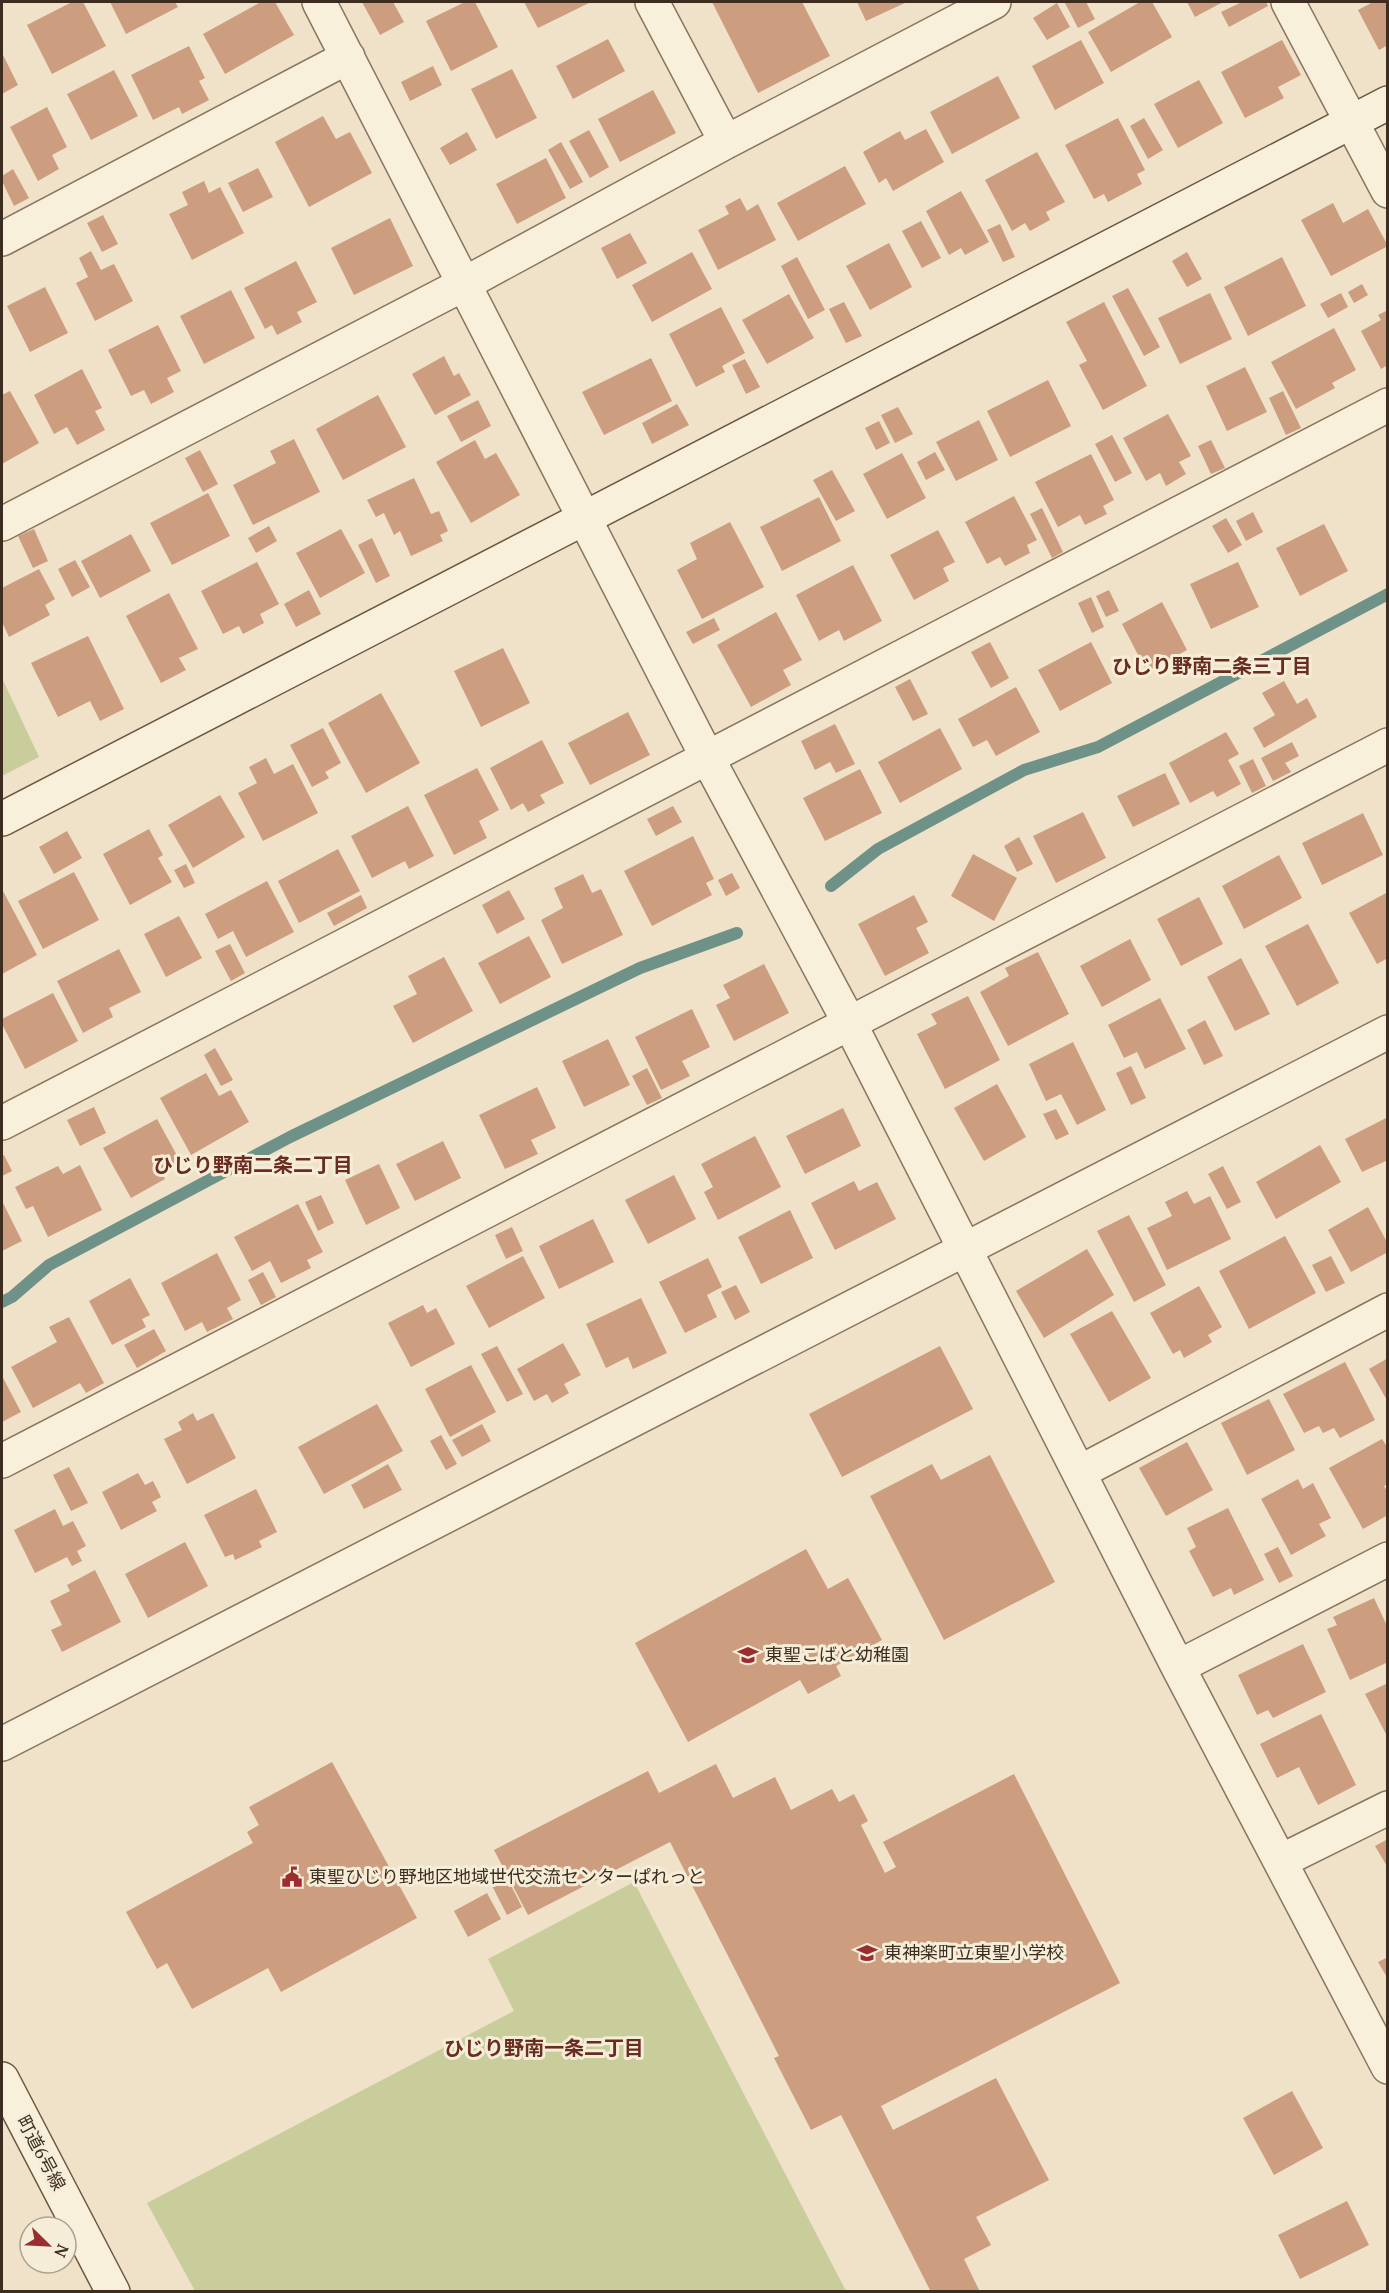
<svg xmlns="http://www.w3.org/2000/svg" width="1389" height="2293" font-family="'PT Serif','Noto Sans JP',serif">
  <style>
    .green { fill: #c9cd9c }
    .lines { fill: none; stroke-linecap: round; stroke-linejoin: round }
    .stream { stroke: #6f9288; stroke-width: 12 }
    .building { fill: #cd9d7f }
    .street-casing { stroke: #8b745d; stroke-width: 36 }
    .secondary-casing { stroke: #6d5640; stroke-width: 36 }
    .street { stroke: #f9f0dc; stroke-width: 33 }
    .secondary { stroke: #f9f0dc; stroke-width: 33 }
    .labels { text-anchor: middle; stroke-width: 6; stroke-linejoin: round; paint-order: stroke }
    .poi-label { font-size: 18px; fill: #3c2d20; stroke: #f6edd8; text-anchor: start }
    .street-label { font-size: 18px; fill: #3c2d20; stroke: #f6edd8 }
    .neighbourhood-label { font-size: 20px; font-weight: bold; fill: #682d20; stroke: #f6edd8 }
  </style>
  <rect width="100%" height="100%" fill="#efe2c8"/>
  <path class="green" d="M2,678L39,757L2,776Z
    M634,1882L846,2291H195L147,2203L514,2011L488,1959Z"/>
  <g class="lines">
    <path class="stream" d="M831,886L878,849L1024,770L1098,747L1388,594
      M2,1302L12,1297L49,1265L290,1137L640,968L737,933"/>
  </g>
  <path class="building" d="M72,2H83L106,46L52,74L27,25Z
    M110,2H175L178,7L126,34Z
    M261,2H275L294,35L225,74L203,34Z
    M362,2H393L404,22L380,35Z
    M465,2H475L498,47L451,71L426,21Z
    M524,2H591L538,28Z
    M712,2H802L830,56L758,93Z
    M857,2H907L866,21Z
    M1068,2H1086L1095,19L1078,28L1065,3Z
    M1140,2H1152L1172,37L1111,72L1088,32Z
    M1187,2H1223L1195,17Z
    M1242,2H1266L1268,6L1229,27L1221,12Z
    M1373,2H1388V45L1379,50L1358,10Z
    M1057,3L1070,27L1047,40L1033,18Z
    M608,39L625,71L573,99L556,66Z
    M1081,40L1104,83L1055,110L1032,66Z
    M1282,40L1301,75L1278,87L1284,98L1245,118L1221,72Z
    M189,46L205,78L199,81L209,100L182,114L179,107L153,120L131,75Z
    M2,53L18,85L2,94Z
    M433,66L442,85L410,101L401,82Z
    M512,69L537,118L496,139L471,89Z
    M114,70L138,116L91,140L67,94Z
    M998,76L1020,118L952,154L930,112Z
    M1199,80L1223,123L1178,148L1154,104Z
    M653,90L676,133L620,162L598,119Z
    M47,107L67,147L52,155L59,169L38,181L10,127Z
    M323,116L336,139L350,132L372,173L309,207L275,142Z
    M1118,118L1145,170L1137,174L1142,184L1108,202L1104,194L1094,199L1065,145Z
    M1144,118L1163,150L1148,159L1130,126Z
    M926,129L944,162L893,191L886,178L879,183L863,152L900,131L905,140Z
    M589,130L609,167L590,178L569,141Z
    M467,132L477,150L450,165L440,148Z
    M561,142L583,182L570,189L548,150Z
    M1037,152L1065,202L1046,212L1050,220L1030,231L1025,223L1012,231L985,180Z
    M546,158L566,198L517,224L496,184Z
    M845,166L866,204L798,241L777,203Z
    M258,168L273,197L243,212L228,183Z
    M13,169L29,198L14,206L2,181V176Z
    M204,181L209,193L220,187L244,233L192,260L169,214L188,205L182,192Z
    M961,191L989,242L965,255L961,248L949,255L926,211Z
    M740,198L747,211L758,204L776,240L718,270L698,230L729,214L725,206Z
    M1333,203L1343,223L1368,209L1388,246L1331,276L1301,220Z
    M103,215L118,244L102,252L87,223Z
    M390,218L413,266L354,295L331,248Z
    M921,221L941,258L922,268L902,231Z
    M1000,224L1015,257L1003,262L987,230Z
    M630,233L647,263L617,279L601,248Z
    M889,243L912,287L870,310L846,266Z
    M91,251L101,270L114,264L133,301L95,321L76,283L88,277L79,258Z
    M692,252L712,289L652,322L632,285Z
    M1187,252L1202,279L1187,287L1172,261Z
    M797,257L825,310L808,319L781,266Z
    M1282,257L1306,306L1248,336L1224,287Z
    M296,261L317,302L297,312L302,322L277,335L272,325L265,329L244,288Z
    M1362,284L1368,295L1354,303L1348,292Z
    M45,287L68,333L30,352L7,306Z
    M1128,288L1160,347L1144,356L1112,296Z
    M231,290L255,338L204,364L180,316Z
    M1210,293L1232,339L1180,364L1158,318Z
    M1341,293L1348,307L1328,318L1320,304Z
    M789,294L814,338L767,364L742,320Z
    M844,302L862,336L846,343L829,309Z
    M1104,302L1147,386L1103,410L1079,365L1087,361L1066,322Z
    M721,307L745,353L722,366L725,372L696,387L669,334Z
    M1388,310V365L1381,369L1361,331L1381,320L1378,315Z
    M158,325L181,371L167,378L174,392L151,404L144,390L131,396L108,350Z
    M1334,328L1356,370L1332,383L1335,388L1296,409L1271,362Z
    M444,356L454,376L459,373L471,395L435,415L412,374Z
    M651,358L672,401L604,435L582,392Z
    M745,359L760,387L746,394L732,365Z
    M1245,367L1267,412L1227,431L1206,386Z
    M82,369L102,408L95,411L105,430L77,445L67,427L54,434L34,395Z
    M1048,380L1071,426L1010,457L987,411Z
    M10,391L39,443L2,464V395Z
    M1283,391L1301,428L1286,435L1269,398Z
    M378,395L406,447L343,480L316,429Z
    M478,400L491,426L461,442L447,416Z
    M677,404L689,425L652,444L642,423Z
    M898,407L913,434L895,443L881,415Z
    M1168,414L1191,456L1179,462L1186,474L1166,486L1160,473L1146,481L1123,438Z
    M979,420L998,460L956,481L936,442Z
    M879,421L890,443L876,450L865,428Z
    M1112,435L1132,473L1115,482L1095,444Z
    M294,439L320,492L253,525L233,485L276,463L270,451Z
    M475,440L485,459L496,453L520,495L471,523L436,462Z
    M1211,440L1225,468L1211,474L1198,446Z
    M200,450L218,484L203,492L185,458Z
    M935,452L945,470L926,480L917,462Z
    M902,453L926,498L887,519L863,474Z
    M1091,454L1114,500L1103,506L1107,514L1085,525L1080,515L1058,527L1035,482Z
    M832,470L855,511L836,521L813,480Z
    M414,478L431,514L439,511L448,531L440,535L443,541L411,556L400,531L394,535L384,513L376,517L367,500Z
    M208,493L230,536L172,565L150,523Z
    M1014,496L1037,540L1027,545L1030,553L1005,566L1000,557L987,564L965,522Z
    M819,497L841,541L782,571L760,527Z
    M1042,508L1063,552L1052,558L1030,514Z
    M1253,512L1263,532L1246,541L1236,521Z
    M1226,518L1242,545L1228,553L1212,526Z
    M730,522L764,587L702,619L677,570L697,559L690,543Z
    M1324,524L1348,571L1300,596L1276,548Z
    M269,526L277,541L256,553L248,538Z
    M34,529L48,561L33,568L18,536Z
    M341,529L365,573L320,598L296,553Z
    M938,530L955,562L943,568L949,581L914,600L890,555Z
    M131,534L151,571L100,598L81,561Z
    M372,538L390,576L376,583L358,545Z
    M75,560L90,587L72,597L58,569Z
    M257,562L279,604L260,614L264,623L243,634L239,626L223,634L201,591Z
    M1238,562L1259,607L1211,629L1190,584Z
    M853,565L882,621L844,641L839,630L819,641L796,595Z
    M39,569L55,599L45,605L50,615L9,637L2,622V588Z
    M309,590L321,614L296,627L284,604Z
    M1109,590L1119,611L1106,617L1096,596Z
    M169,593L198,649L179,658L186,670L161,683L126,616Z
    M1091,597L1104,627L1092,633L1078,603Z
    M1162,602L1187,650L1147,672L1122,624Z
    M776,612L802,660L783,670L791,685L751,707L717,645Z
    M714,618L720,630L693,644L686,632Z
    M88,636L124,709L100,721L90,701L58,717L31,663Z
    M990,642L1009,678L991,688L971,652Z
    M1091,642L1112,683L1060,711L1038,670Z
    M503,648L530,703L481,727L454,671Z
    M910,679L928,714L913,721L895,687Z
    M1284,681L1297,704L1307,698L1317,717L1264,748L1253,728L1275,715L1262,693Z
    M1016,687L1040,732L996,756L987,740L973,747L958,719Z
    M381,693L420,763L366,793L328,723Z
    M628,712L650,755L590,785L568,743Z
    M835,724L855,764L836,773L830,762L815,770L801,741Z
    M323,728L341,763L325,772L329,778L312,787L290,745Z
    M940,728L962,769L900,803L878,762Z
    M1226,732L1239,754L1228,760L1241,784L1217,797L1213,791L1190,803L1169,763Z
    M542,740L564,783L540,795L545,803L528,812L523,803L511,810L490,768Z
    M1292,742L1299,756L1285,763L1291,772L1273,781L1261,758Z
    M266,758L274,774L293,764L318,813L263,841L238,793L257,783L249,767Z
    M1253,759L1266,786L1252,793L1239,766Z
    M477,768L499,810L479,821L487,838L454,855L424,795Z
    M860,769L882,813L825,841L803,798Z
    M1165,773L1180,804L1133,827L1117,796Z
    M220,795L245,837L193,868L168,825Z
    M408,806L434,856L409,869L405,861L372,878L351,836Z
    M673,806L682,822L656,836L647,819Z
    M1083,812L1106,858L1056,883L1033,836Z
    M1363,813L1383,855L1322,885L1302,843Z
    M149,829L163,855L158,858L172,882L130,905L103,854Z
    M67,831L82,858L54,874L39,847Z
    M693,836L714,879L706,883L712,895L652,926L624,871Z
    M1019,837L1033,864L1017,872L1004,846Z
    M338,849L360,891L299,923L278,881Z
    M973,854L1017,878L994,921L951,896Z
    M1279,855L1302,898L1244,929L1222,886Z
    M186,864L195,883L184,888L174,870Z
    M74,872L99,920L43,949L18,901Z
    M732,873L740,888L726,896L718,880Z
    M583,874L592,893L601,889L623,935L562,964L541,920L563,908L554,888Z
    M267,881L294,932L246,957L233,931L218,939L205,914Z
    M509,890L525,919L497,934L482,905Z
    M3,891L37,955L2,974V892Z
    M1388,892V958L1377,964L1349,913Z
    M361,895L367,908L334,926L327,913Z
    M914,895L928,922L916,928L929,953L885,976L858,924Z
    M1199,897L1223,944L1181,966L1157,919Z
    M179,916L202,958L166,977L144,934Z
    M1308,924L1339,983L1297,1006L1265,946Z
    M529,936L551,977L500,1004L478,963Z
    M1130,939L1151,980L1102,1007L1080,966Z
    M230,944L245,973L231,981L215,951Z
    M119,949L141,992L109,1008L113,1017L83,1033L57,981Z
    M1038,952L1069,1014L1008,1046L980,992L1009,976L1005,968Z
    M444,957L473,1011L413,1043L393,1006L417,994L408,976Z
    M1241,958L1270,1014L1235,1031L1207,977Z
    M764,964L789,1013L734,1041L716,1005L730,998L723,985Z
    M53,993L78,1041L25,1069L2,1024V1019Z
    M968,996L1000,1060L945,1089L917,1034L937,1024L931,1014Z
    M1160,998L1186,1049L1145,1069L1137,1052L1124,1058L1108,1025Z
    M692,1009L710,1047L682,1061L690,1076L661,1090L635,1037Z
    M1205,1020L1223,1056L1204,1065L1187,1030Z
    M608,1039L630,1085L584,1107L562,1061Z
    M1073,1042L1106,1110L1077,1125L1061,1094L1046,1101L1029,1064Z
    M215,1048L233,1080L221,1086L204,1055Z
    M1131,1066L1146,1098L1131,1105L1116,1073Z
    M647,1068L662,1098L647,1105L632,1076Z
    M206,1073L219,1096L231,1090L249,1122L191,1155L160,1098Z
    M997,1084L1026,1137L984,1161L954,1108Z
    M537,1087L556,1128L531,1140L538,1154L505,1169L479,1115Z
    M94,1107L106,1133L80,1146L67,1120Z
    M843,1108L861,1146L805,1174L786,1136Z
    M1056,1109L1069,1134L1056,1140L1043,1114Z
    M1388,1117V1160L1362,1172L1345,1139Z
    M157,1119L180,1161L161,1171L165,1179L131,1198L103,1148Z
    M755,1136L781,1187L718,1220L704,1192L713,1187L701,1164Z
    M443,1141L461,1178L415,1201L396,1164Z
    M1320,1145L1341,1182L1276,1219L1256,1182Z
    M4,1155L12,1171L2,1176V1156Z
    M379,1164L400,1208L366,1225L345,1180Z
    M80,1165L102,1210L48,1237L33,1206L26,1209L15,1187L58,1166L63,1174Z
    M1223,1166L1241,1202L1227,1209L1208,1174Z
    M674,1175L696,1219L648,1244L625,1200Z
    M854,1181L859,1191L877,1182L896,1219L835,1250L811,1203Z
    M1187,1191L1194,1204L1210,1196L1231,1239L1167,1270L1147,1228L1172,1216L1165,1202Z
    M321,1195L334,1223L318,1231L305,1202Z
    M2,1201L22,1241L2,1251Z
    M298,1204L323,1252L307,1260L311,1268L281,1283L270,1261L252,1271L234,1237Z
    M1368,1207L1388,1244V1252L1351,1272L1328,1230Z
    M790,1210L813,1258L761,1284L738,1237Z
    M1129,1215L1166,1285L1134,1302L1097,1231Z
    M593,1219L614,1262L559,1289L539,1246Z
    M512,1227L523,1251L506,1259L495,1235Z
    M1285,1236L1316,1293L1249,1329L1219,1271Z
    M1087,1249L1114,1295L1044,1338L1016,1291Z
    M217,1253L241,1300L227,1308L233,1319L207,1332L202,1322L185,1331L161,1283Z
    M523,1256L545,1298L489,1328L466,1286Z
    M1331,1256L1345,1283L1326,1292L1312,1265Z
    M708,1258L722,1287L707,1295L717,1317L685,1333L659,1282Z
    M263,1272L276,1297L261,1305L248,1280Z
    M130,1278L150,1315L142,1319L146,1327L112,1345L89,1301Z
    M736,1285L750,1312L735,1320L721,1292Z
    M1199,1286L1222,1327L1208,1335L1212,1342L1184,1358L1180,1350L1173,1354L1150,1313Z
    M641,1298L667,1353L633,1369L628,1357L606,1368L586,1324Z
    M423,1305L427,1313L436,1308L455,1344L411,1367L388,1323Z
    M1112,1311L1151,1378L1109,1402L1070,1334Z
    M69,1317L104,1383L86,1393L80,1383L33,1408L11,1367L57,1342L49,1327Z
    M154,1329L166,1351L137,1368L124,1345Z
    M563,1343L581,1375L564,1384L569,1393L552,1403L547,1394L534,1401L517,1369Z
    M497,1346L523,1394L507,1402L481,1354Z
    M940,1346L973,1409L842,1477L809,1414Z
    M1388,1358V1402L1369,1369Z
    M1345,1362L1375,1420L1340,1438L1334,1428L1323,1433L1319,1426L1304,1433L1283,1394Z
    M471,1365L496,1412L450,1437L425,1389Z
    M2,1376L21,1412L2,1422Z
    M1269,1399L1295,1450L1247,1475L1221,1423Z
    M377,1404L403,1451L324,1494L298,1447Z
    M193,1413L197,1421L213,1413L236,1458L187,1484L164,1439L182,1430L178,1422Z
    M482,1424L491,1441L462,1457L452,1440Z
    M441,1435L457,1464L446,1470L430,1441Z
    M1382,1439L1388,1448V1484L1384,1486L1388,1493V1515L1363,1529L1329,1468Z
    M1187,1442L1213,1490L1166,1516L1139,1468Z
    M990,1455L1055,1582L944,1640L870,1496L932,1464L941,1480Z
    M388,1464L402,1490L364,1509L351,1485Z
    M69,1467L88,1503L71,1511L53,1475Z
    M138,1473L145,1485L153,1481L161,1497L152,1502L157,1511L121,1530L102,1492Z
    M1298,1479L1303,1489L1313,1483L1331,1518L1319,1524L1326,1536L1291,1555L1261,1499Z
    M256,1489L277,1532L259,1541L262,1547L235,1560L233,1554L225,1557L204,1515Z
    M1228,1508L1264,1580L1234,1595L1231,1588L1213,1597L1189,1551L1196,1547L1187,1528Z
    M55,1509L63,1526L73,1521L86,1546L77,1551L82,1561L72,1566L67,1557L35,1573L14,1530Z
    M185,1542L208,1586L148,1618L125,1574Z
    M1278,1547L1293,1576L1279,1583L1264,1554Z
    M806,1549L828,1589L848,1578L882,1640L836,1666L841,1676L808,1694L800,1680L688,1742L635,1643Z
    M95,1570L121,1622L62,1652L51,1630L62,1625L50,1601L70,1591L67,1585Z
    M1374,1598L1388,1628V1662L1350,1680L1327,1629L1337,1625L1333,1617Z
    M1303,1644L1326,1692L1273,1718L1268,1710L1257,1715L1238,1675Z
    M1388,1683V1738L1365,1694Z
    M1321,1714L1356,1785L1318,1805L1299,1767L1277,1778L1260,1744Z
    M332,1762L417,1918L281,1992L268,1968L192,2009L167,1963L157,1969L126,1912L253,1843L247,1832L259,1825L249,1807Z
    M716,1764L733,1798L775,1777L791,1810L832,1789L839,1802L854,1794L868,1821L861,1825L885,1873L896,1867L883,1842L1014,1774L1120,1983L881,2106L893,2130L996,2078L1049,2180L976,2217L991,2245L964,2259L980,2292H931L841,2115L811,2130L774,2058L779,2056L670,1842L528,1915L494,1850L648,1771L659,1793Z
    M1388,1839V1868L1375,1846Z
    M502,1868L522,1907L507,1915L487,1876Z
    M487,1893L501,1919L468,1937L454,1911Z
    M1388,1957V1979L1378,1962Z
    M1292,2091L1323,2148L1274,2175L1243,2118Z
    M1347,2201L1369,2245L1300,2279L1278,2235Z"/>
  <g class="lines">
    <g class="street-casing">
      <path id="street" d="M319,2L707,757L850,1024L1178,1667L1388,2067
        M652,2L726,142
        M1288,2L1388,191
        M2,239L348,57
        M2,524L464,284L726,142L994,2
        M2,1123L1388,405
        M2,1461L1388,745
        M1080,1472L1388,1310
        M1178,1667L1388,1559
        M2,1744L1388,1032
        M1281,1861L1388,1808"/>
    </g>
    <g class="secondary-casing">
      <path id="secondary" d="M2,819L1388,103
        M2,2079L113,2292"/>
    </g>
    <use href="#street" class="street"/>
    <use href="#secondary" class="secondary"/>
  </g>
  <defs>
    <g id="school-bare" transform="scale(1.62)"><path d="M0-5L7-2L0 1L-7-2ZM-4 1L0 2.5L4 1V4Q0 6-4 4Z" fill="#9a2d30" stroke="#f6edd8" stroke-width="2.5" paint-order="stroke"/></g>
    <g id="civic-bare" transform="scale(1.62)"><path d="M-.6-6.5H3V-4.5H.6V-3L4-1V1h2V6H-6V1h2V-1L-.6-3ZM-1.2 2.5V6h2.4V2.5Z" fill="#9a2d30" stroke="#f6edd8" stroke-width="2.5" paint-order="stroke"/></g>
  </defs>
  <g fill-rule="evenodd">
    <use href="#school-bare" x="748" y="1655"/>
    <use href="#civic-bare" x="292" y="1877"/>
    <use href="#school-bare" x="867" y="1953"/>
  </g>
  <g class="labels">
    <g class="poi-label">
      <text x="765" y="1661">東聖こばと幼稚園</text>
      <text x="309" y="1883">東聖ひじり野地区地域世代交流センターぱれっと</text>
      <text x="884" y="1959">東神楽町立東聖小学校</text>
    </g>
    <g class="street-label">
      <text transform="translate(41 2153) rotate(62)" y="6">町道6号線</text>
    </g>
    <g class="neighbourhood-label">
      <text x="1212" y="673">ひじり野南二条三丁目</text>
      <text x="253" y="1172">ひじり野南二条二丁目</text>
      <text x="544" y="2055">ひじり野南一条二丁目</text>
    </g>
  </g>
  <rect width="1389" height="2293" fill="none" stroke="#3c2d20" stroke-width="6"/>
  <g transform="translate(48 2245) rotate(114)"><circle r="28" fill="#f6edd8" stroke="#aca08e" stroke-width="1.5"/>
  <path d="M0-4.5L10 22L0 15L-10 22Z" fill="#9a2d30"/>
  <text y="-9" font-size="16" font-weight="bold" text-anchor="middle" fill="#3c2d20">N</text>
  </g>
</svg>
